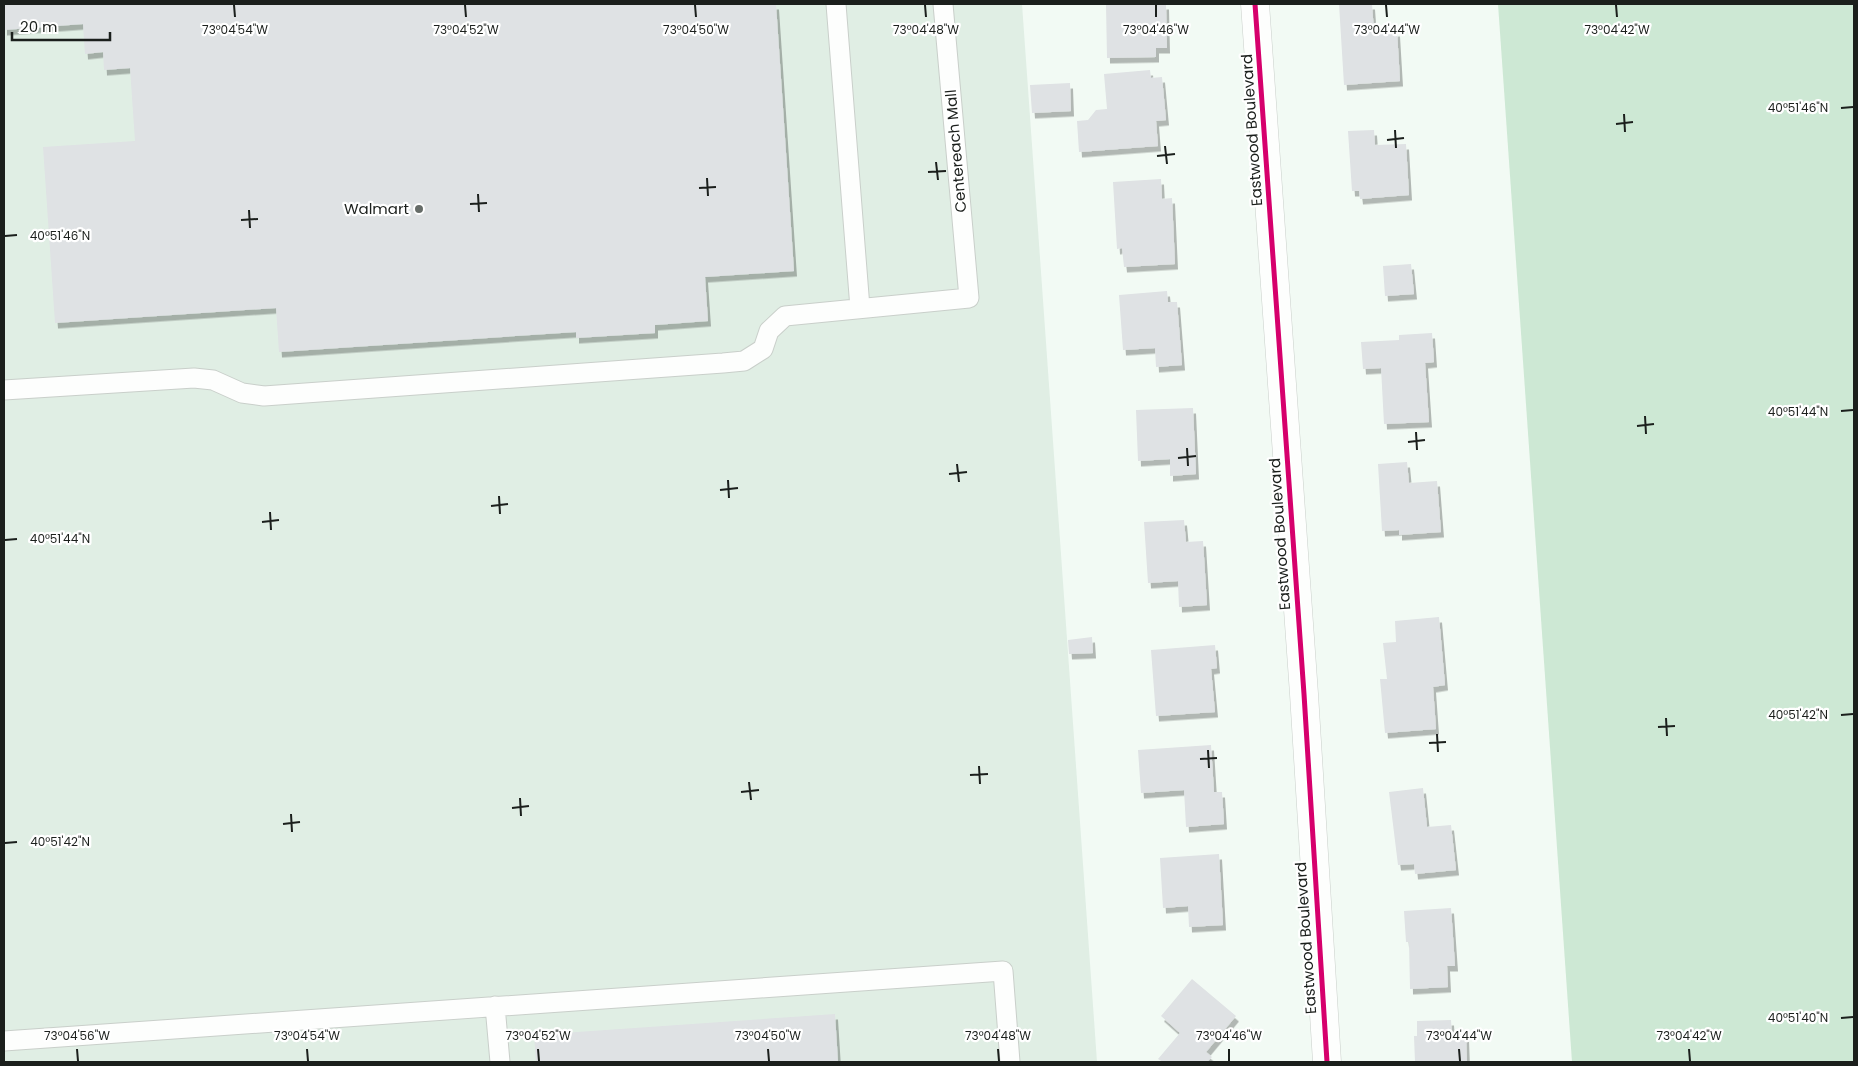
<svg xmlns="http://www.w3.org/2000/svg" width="1858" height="1066" font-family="Poppins,sans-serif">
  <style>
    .built { fill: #e0eee4 }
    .green { fill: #cde8d4 }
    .building { fill: #dfe2e4; filter: url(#shadow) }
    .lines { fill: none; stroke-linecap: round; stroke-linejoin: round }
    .lane-casing { stroke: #c9cfca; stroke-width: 21 }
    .secondary-casing { stroke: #c9cfca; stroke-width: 29 }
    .lane { stroke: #fdfefd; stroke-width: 19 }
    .secondary { stroke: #fdfefd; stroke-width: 28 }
    .cycleway-casing { stroke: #fff; stroke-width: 8 }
    .cycleway { stroke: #d6006c; stroke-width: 5 }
    .ticks { fill: none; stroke: #1b1f1c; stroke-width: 2 }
    .poi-dot { fill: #666c68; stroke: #fff; stroke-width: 2 }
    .labels { text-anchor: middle; stroke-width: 4.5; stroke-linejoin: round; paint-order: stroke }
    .street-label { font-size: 15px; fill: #1b1f1c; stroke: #fff }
    .poi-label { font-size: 15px; fill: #1b1f1c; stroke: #fff; text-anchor: end }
    .ticks-label { font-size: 12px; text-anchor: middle; fill: #1b1f1c; stroke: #fff; stroke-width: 4.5; stroke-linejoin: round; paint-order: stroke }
  </style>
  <defs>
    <filter id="shadow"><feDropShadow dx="3" dy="5.5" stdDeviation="0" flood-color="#0004"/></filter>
  </defs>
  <rect width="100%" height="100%" fill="#f2faf4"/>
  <path class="built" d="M4,4H1022L1097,1062H4Z"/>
  <path class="green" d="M1498,4H1854V1062H1572Z"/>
  <path class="building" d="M4,4H776L794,271L705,277L708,321L655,325V333L576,338V332L279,352L276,308L55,323L43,147L135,141L130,68L104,70L103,52L85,54L83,24L4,30Z
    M1166,4L1167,48H1156V57L1107,58L1106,5Z
    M1339,4H1372L1374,32L1397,31L1400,81L1344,85Z
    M1150,70L1151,78L1162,77L1166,120L1156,121L1158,146L1079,152L1077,121L1088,120L1096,110L1107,109L1104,74Z
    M1070,83L1071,111L1032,113L1030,85Z
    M1374,130L1375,145L1406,144L1409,195L1360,199L1359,191H1352L1348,131Z
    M1161,179L1162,199L1172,198L1175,264L1124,267L1122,248L1117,249L1113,182Z
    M1411,264L1414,294L1385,296L1383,266Z
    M1167,291L1168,302H1177L1182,365L1156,367L1155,348L1123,350L1119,295Z
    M1432,333L1434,362L1425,363L1429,422L1384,424L1381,368L1363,369L1361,342L1399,340V335Z
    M1193,408L1196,474L1170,476V459L1138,461L1136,410Z
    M1407,462L1409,483L1437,481L1441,532L1399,535V530L1382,531L1378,464Z
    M1184,520L1186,542L1203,541L1207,605L1179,607L1178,581L1148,583L1144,522Z
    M1439,617L1445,685L1433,687L1436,729L1385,733L1380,679H1387L1383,643L1396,642L1395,621Z
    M1092,637L1093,653L1069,654L1068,640Z
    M1215,645L1217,668L1211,669L1215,712L1156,716L1151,650Z
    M1211,745L1214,792H1222L1224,824L1186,827L1184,790L1141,793L1138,750Z
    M1423,788L1427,827L1451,825L1456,870L1415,874L1414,864L1398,865L1389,792Z
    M1219,854L1223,925L1189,927L1188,906L1163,908L1160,858Z
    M1451,908L1455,966H1447L1448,987L1410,989L1409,942H1406L1404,911Z
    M1192,979L1236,1016L1206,1052L1212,1057L1207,1062H1163L1158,1059L1180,1033L1161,1016Z
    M835,1014L838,1062H536L534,1035Z
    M1451,1020L1452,1035H1466L1467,1062H1415L1414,1036H1417V1021Z"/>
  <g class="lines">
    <g class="lane-casing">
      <path id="lane" d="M836,4L860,308
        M4,390L194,378L213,380L242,393L264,396L723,363L744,361L763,349L769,331L785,316L969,298L943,4
        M495,1006L500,1062
        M4,1041L1003,971L1010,1062"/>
    </g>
    <g class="secondary-casing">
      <path id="secondary" d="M1255,4L1304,694L1327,1062"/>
    </g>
    <use href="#lane" class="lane"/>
    <use href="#secondary" class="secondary"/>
    <g class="cycleway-casing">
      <path id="cycleway" d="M1255,4L1304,694L1327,1062"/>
    </g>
    <use href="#cycleway" class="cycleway"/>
  </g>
  <path class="ticks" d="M234,5L235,17M465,5L466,17M695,5L696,17M925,5L926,17M1156,5V17M1386,5L1387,17M1616,5L1617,17M1841,108L1853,107M1624,114L1625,132M1616,124L1633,122M1395,130L1396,148M1387,140L1404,138M1165,146L1167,164M1157,156L1175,154M936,162L938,180M928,172L946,171M707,178L708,196M699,188L716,187M478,194L479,212M470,204L487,203M249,210L250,228M241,220L258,219M5,236L17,235M1841,411L1853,410M1645,416L1646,434M1637,426L1654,424M1416,432L1417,450M1408,442L1425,440M1187,448L1188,466M1178,458L1196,456M957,464L959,482M949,474L967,472M728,480L729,498M720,490L738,488M499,496L500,514M491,506L508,504M270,512L271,530M262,522L279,520M5,540L17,539M1841,715L1853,714M1666,718L1667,736M1658,727L1675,726M1437,734L1438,752M1429,743L1446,742M1208,750L1209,768M1200,759L1217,758M979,766L980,784M970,775L988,774M749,782L751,800M741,792L759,790M520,798L521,816M512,808L529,806M291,814L292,832M283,824L300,822M5,843L17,842M1841,1018L1853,1017M77,1049L78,1061M307,1049L308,1061M538,1049L539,1061M768,1049L769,1061M998,1049L999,1061M1229,1049V1061M1459,1049L1460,1061M1689,1049L1690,1061"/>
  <circle class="poi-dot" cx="419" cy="209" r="5"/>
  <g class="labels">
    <g class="street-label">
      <text transform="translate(1252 130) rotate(-94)" y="5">Eastwood Boulevard</text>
      <text transform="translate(956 151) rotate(-95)" y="5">Centereach Mall</text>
      <text transform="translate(1280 534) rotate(-94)" y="5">Eastwood Boulevard</text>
      <text transform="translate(1306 938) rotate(-94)" y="5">Eastwood Boulevard</text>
    </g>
    <g class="poi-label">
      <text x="409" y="214">Walmart</text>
    </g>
  </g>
  <g class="ticks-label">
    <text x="235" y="34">73°04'54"W</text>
    <text x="466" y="34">73°04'52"W</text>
    <text x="696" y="34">73°04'50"W</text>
    <text x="926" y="34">73°04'48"W</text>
    <text x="1156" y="34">73°04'46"W</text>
    <text x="1387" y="34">73°04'44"W</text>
    <text x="1617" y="34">73°04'42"W</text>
    <text x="1798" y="112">40°51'46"N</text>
    <text x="60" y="240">40°51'46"N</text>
    <text x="1798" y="416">40°51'44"N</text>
    <text x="60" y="543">40°51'44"N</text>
    <text x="1798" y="719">40°51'42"N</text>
    <text x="60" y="846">40°51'42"N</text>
    <text x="1798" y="1022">40°51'40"N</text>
    <text x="77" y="1040">73°04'56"W</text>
    <text x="307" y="1040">73°04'54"W</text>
    <text x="538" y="1040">73°04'52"W</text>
    <text x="768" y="1040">73°04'50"W</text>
    <text x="998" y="1040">73°04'48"W</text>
    <text x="1229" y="1040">73°04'46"W</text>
    <text x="1459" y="1040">73°04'44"W</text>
    <text x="1689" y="1040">73°04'42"W</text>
  </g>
  <rect width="1858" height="1066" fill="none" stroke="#1b1f1c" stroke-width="10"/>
  <path d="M12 32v8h98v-8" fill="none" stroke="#1b1f1c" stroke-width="2.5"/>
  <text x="20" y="32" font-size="15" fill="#1b1f1c" stroke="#ffffff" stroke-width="4" paint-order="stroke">20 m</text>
</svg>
